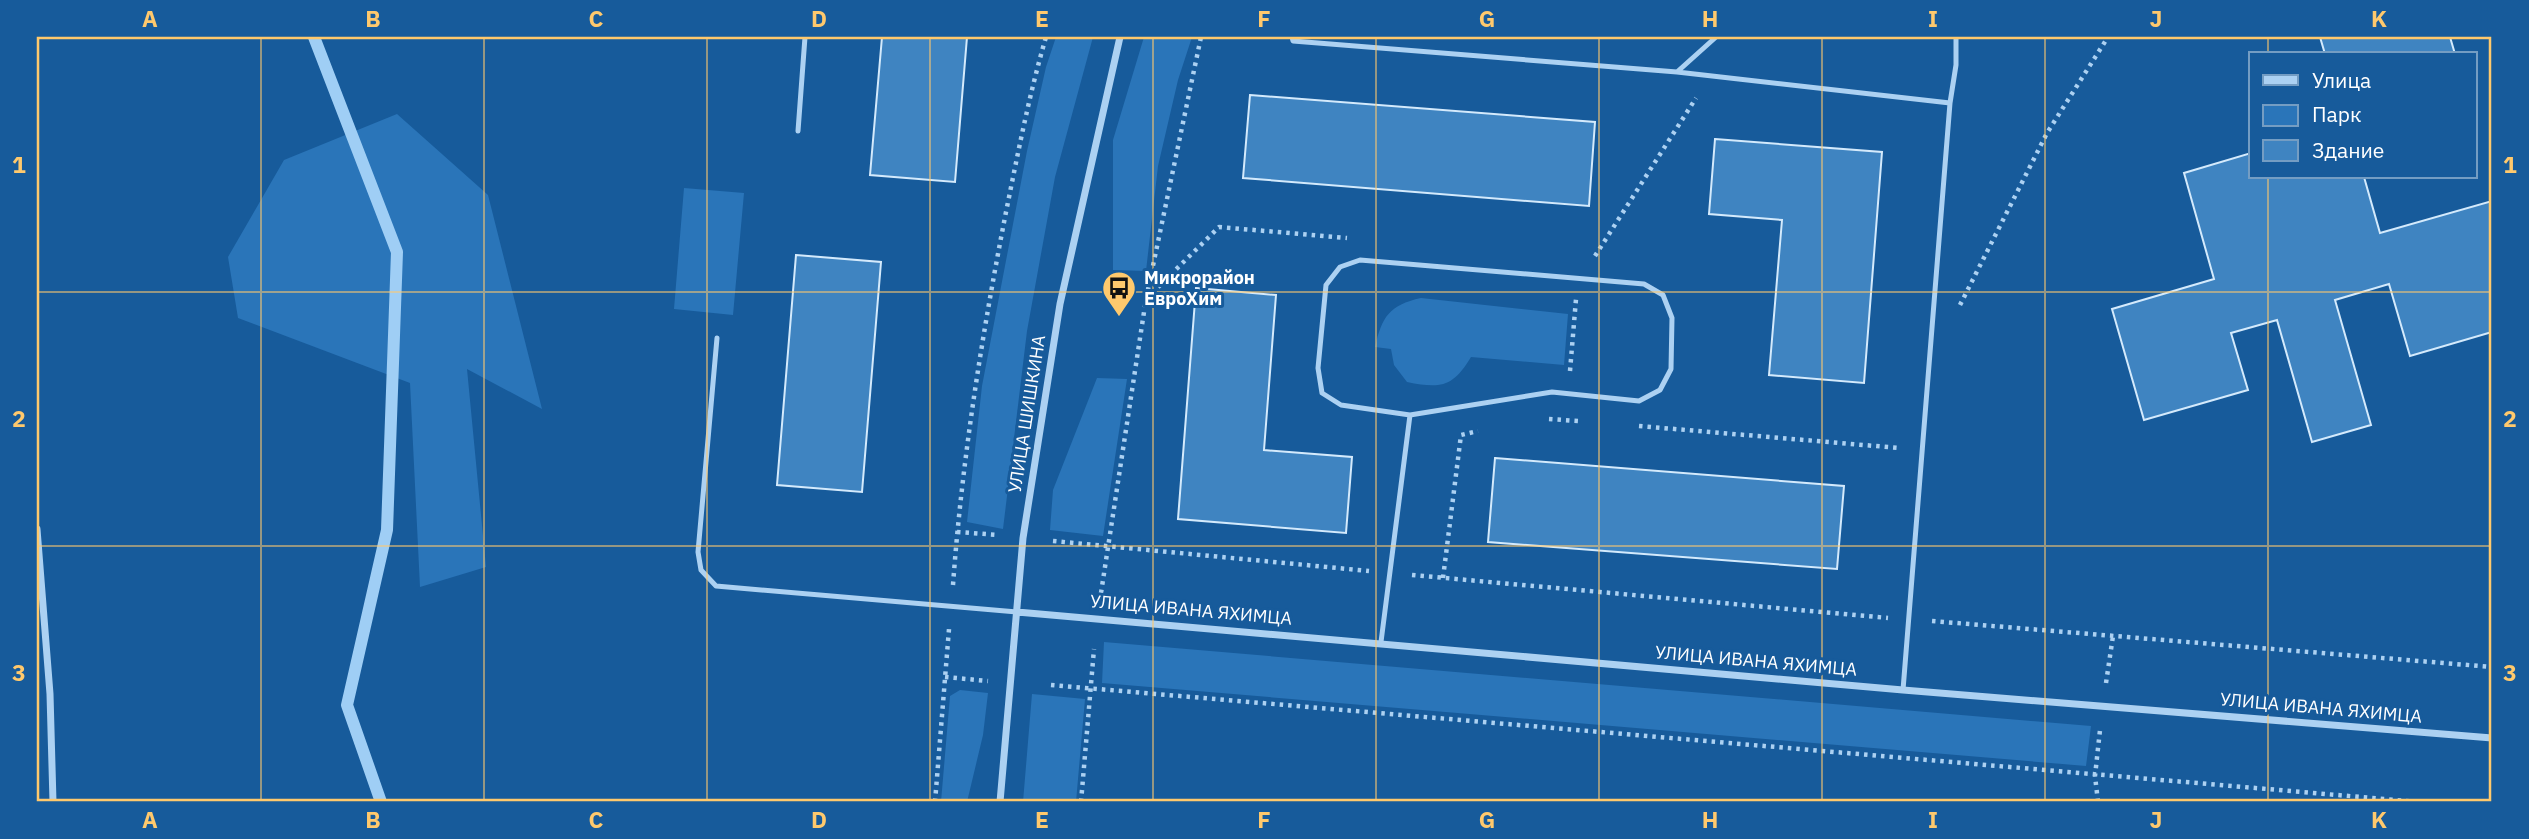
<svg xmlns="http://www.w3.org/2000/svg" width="2529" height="839" font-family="'IBM Plex Sans',sans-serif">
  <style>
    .green { fill: #2a75b9 }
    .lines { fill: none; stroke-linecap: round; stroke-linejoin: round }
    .stream { stroke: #9fcef5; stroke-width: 12 }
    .building { fill: #3f84c1; stroke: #d4eafc; stroke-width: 2 }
    .path { stroke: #acd1f2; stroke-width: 4.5; stroke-dasharray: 3.5 5; stroke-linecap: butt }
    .service { stroke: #acd1f2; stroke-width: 5 }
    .minor { stroke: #acd1f2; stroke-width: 7 }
    .grid { fill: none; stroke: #ffc96d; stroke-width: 2; stroke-opacity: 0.55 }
    .labels { text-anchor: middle; stroke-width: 6; stroke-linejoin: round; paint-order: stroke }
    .poi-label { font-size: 18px; font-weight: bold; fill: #fff; stroke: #175b9b; text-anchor: start }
    .street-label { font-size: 18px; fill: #fff; stroke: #175b9b }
    .neatline { fill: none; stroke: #ffc96d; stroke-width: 2.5 }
    .grid-label { font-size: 23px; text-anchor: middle; font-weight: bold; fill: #ffc96d }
  </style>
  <rect width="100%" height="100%" fill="#175b9b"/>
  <path class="green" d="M1056,37H1093L1055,177L1027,331L1003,529L967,522L982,386L1027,151L1046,67Z
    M1144,37H1192L1178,80L1158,166L1146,271L1113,270V140Z
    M397,114L488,195L542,409L467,369L486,567L420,587L410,383L238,318L228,257L284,160Z
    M684,188L744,193L733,315L674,309Z
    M1421,298L1568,314L1564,365L1471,357C1453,387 1441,389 1407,382L1394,365L1391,349L1375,347C1382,317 1389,305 1421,298Z
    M1097,378L1127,379L1103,536L1050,530L1053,490Z
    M1104,642L2091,726L2086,766L1102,683Z
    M960,690L988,693L983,735L967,802H941L950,696Z
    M1032,694L1085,699L1076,802H1023Z"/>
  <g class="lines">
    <path class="stream" d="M314,37L397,252L387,530L347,705L381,802"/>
  </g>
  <path class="building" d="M882,37H967L955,182L870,175Z
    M2320,37H2450L2455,54H2325Z
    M1250,95L1595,122L1589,206L1243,178Z
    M1715,139L1882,152L1864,383L1769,375L1782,220L1709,214Z
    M2251,153V177H2364L2380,233L2492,201V332L2410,356L2389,284L2335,300L2371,425L2312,442L2277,320L2231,333L2248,390L2144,420L2112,309L2214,279L2184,173Z
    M796,255L881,262L862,492L777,485Z
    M1196,288L1276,295L1264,450L1352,457L1346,533L1178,519Z
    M1495,458L1844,486L1837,569L1488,542Z"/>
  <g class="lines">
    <path class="path" d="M1595,256L1696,98
      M1146,299L1219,227L1347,238
      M1960,305L2047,133L2108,37
      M1570,371L1576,299
      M1549,419L1578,421
      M1639,426L1899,448
      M957,532L999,535
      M1053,541L1369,571
      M1412,575L1888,618
      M1443,578L1461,435L1478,431
      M953,585C962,460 982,335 1006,212C1018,153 1029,95 1046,37
      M1101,593L1146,299L1201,37
      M1932,621L2492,667
      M945,677L988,681
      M2106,683L2113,636
      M1051,685L2419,802
      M935,802L949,629
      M1081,802L1094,649
      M2098,802L2095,776L2100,730"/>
    <path class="service" d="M1292,37L1293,41L1677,72L1716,37
      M1677,72L1950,103
      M798,131L805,37
      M717,338L698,552L701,570L716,586L1017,612
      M1381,642L1410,415L1552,392L1639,401L1660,390L1671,369L1672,318L1663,295L1644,284L1360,260L1340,267L1326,285L1318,368L1322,393L1341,405L1410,415
      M1903,690L1950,103L1956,65V37"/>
    <path class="minor" d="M37,529L50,694L53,802
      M1017,612L1903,690L2492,738
      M1000,802L1023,538L1060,304L1120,37"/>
  </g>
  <path class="grid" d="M261,37V802M484,37V802M707,37V802M930,37V802M1153,37V802M1376,37V802M1599,37V802M1822,37V802M2045,37V802M2268,37V54M2268,177V802M37,292H2492M37,546H2492"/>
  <defs>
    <g id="bus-pin" transform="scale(1.75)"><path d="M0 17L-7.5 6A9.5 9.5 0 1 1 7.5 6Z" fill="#ffc96d" stroke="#175b9b"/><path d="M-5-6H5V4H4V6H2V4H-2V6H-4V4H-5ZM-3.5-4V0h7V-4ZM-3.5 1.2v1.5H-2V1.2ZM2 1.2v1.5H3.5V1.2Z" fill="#111"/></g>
  </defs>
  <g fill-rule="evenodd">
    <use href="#bus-pin" x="1119" y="288"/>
  </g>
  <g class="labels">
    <g class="poi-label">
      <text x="1144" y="284">Микрорайон<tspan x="1144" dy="21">ЕвроХим</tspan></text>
    </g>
    <g class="street-label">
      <text transform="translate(1027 414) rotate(-81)" y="6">УЛИЦА ШИШКИНА</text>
      <text transform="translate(1191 610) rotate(5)" y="6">УЛИЦА ИВАНА ЯХИМЦА</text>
      <text transform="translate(1756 661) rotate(5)" y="6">УЛИЦА ИВАНА ЯХИМЦА</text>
      <text transform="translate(2321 708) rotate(5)" y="6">УЛИЦА ИВАНА ЯХИМЦА</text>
    </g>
  </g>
  <rect width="2529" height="839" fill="none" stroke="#175b9b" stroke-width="77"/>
  <rect x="2249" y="52" width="228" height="126" fill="#175b9b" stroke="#749dc3" stroke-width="2"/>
  <rect x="2263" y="75" width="35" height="10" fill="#acd1f2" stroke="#749dc3" stroke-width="2"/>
  <text x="2312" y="88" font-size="21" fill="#ffffff">Улица</text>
  <rect x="2263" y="105" width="35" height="21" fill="#2a75b9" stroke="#749dc3" stroke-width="2"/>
  <text x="2312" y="122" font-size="21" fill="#ffffff">Парк</text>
  <rect x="2263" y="140" width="35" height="21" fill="#3f84c1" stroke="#749dc3" stroke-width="2"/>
  <text x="2312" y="158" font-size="21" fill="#ffffff">Здание</text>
  <rect x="38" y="38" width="2452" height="762" class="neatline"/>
  <g class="grid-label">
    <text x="150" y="27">A</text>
    <text x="373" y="27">B</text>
    <text x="596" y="27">C</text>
    <text x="819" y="27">D</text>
    <text x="1042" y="27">E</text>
    <text x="1264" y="27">F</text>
    <text x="1487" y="27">G</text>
    <text x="1710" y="27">H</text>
    <text x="1933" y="27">I</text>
    <text x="2156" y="27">J</text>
    <text x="2379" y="27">K</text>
    <text x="19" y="173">1</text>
    <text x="2510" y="173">1</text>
    <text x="19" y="427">2</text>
    <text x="2510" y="427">2</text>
    <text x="19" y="681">3</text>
    <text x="2510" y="681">3</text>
    <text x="150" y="828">A</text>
    <text x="373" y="828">B</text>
    <text x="596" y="828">C</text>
    <text x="819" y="828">D</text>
    <text x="1042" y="828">E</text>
    <text x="1264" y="828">F</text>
    <text x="1487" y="828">G</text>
    <text x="1710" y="828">H</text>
    <text x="1933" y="828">I</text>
    <text x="2156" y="828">J</text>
    <text x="2379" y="828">K</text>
  </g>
</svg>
